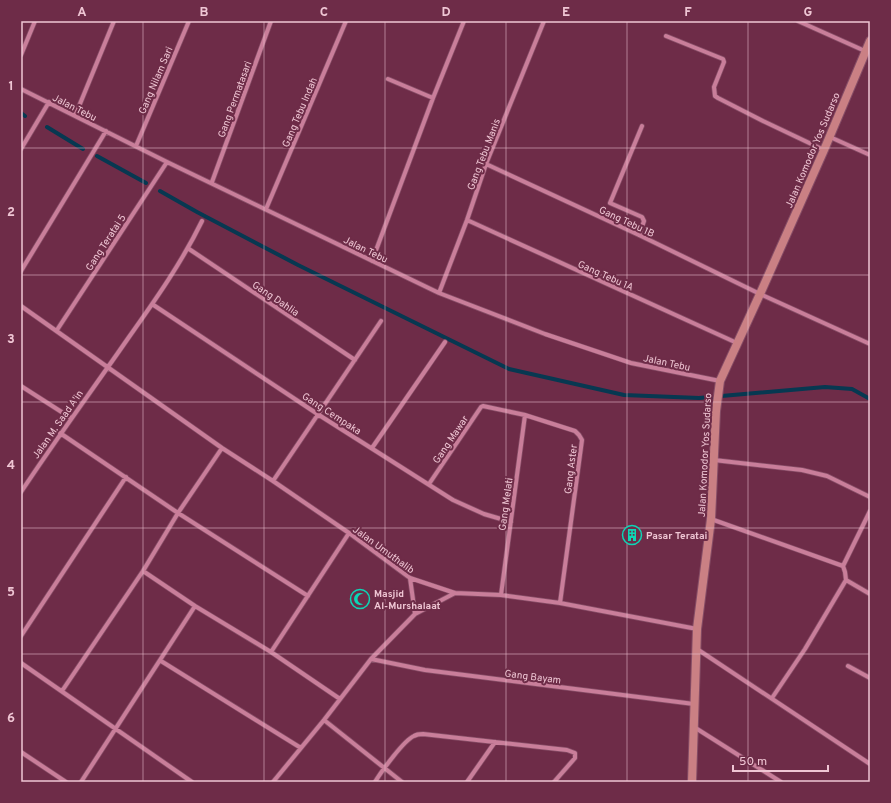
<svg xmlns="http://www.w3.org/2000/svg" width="891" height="803" font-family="Overpass,sans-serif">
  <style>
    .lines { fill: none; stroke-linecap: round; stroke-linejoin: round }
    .stream { stroke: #073851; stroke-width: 4 }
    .street-casing { stroke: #864d66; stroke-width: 5.5 }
    .secondary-casing { stroke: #864d66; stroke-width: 10 }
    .street { stroke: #c97e9a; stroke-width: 4 }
    .secondary { stroke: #ca8084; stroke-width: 8 }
    .grid { fill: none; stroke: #efc6d4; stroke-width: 1; stroke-opacity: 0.55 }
    .labels { text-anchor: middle; stroke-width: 4; stroke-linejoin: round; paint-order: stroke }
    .street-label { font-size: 10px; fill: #efc6d4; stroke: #6e2c48 }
    .poi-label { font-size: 10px; font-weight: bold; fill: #efc6d4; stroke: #6e2c48; text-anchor: start }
    .neatline { fill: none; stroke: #efc6d4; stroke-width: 1.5 }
    .grid-label { font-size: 13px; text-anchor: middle; font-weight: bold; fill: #efc6d4 }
  </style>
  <rect width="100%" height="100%" fill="#6e2c48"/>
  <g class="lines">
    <path class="stream" d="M21,113L25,116
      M47,127L83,149
      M97,156L146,183
      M160,191L197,212L298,265L509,369L624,395L699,398L825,387L852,389L870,399"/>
    <g class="street-casing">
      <path id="street" d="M798,21L865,51
        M666,36L723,59L724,62L714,87L715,96L718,98L763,121L824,150
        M21,55L35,21
        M388,79L433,98
        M21,89L167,162L439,293L545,334L631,363L720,381
        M75,116L114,21
        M830,137L870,155
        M136,146L189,21
        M21,149L49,102
        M486,164L639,235L760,294L870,344
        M212,182L271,21
        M266,209L346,21
        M467,220L737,343
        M639,235L644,221L642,217L610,203L642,126
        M189,249L355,360
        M372,261L433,98L464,21
        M21,271L106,131
        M439,293L467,220L486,164L544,21
        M152,304L319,415L453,500L484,514L511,522
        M21,306L222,448L273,481L349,533L410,578L455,593L501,595L560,603L697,629
        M57,330L167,162
        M21,386L71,418
        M60,433L178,513L308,596
        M372,448L445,342
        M714,460L802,470L827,476L870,497
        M273,481L381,321
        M429,484L481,407L483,406L525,415L575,431L579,435L582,440L560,603
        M21,492C56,439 93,389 129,337C156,299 182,262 202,221
        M711,519L843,566L845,572L846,580L870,594
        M843,566L870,511
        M143,571L195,606L271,652L340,699
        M410,578L415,614
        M501,595L525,415
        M21,636L126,477
        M697,649L870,764
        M271,652L349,533
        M371,659L425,670L694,704
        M161,661L301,748
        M21,663L192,782
        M848,666L870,678
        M62,691L143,571L178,513L222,448
        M772,698L805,649L846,580
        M324,720L402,782
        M694,727L781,782
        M21,752L66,782
        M81,782L195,606
        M273,782L324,720L371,659L415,614L455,593
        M375,782C381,772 404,740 414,736C417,734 420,734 423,734L567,750L575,753V758L554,782
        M467,782L495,742"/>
    </g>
    <g class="secondary-casing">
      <path id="secondary" d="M692,782L697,629L711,519L716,411L720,381L760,294L824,150L870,41"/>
    </g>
    <use href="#street" class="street"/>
    <use href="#secondary" class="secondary"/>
  </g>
  <path class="grid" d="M143,21V782M264,21V782M385,21V782M506,21V782M627,21V782M748,21V782M21,148H870M21,275H870M21,402H870M21,528H870M21,654H870"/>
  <defs>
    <g id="building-ring" transform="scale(1)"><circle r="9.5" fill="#6e2c48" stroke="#0dd5b5" stroke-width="1.5"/><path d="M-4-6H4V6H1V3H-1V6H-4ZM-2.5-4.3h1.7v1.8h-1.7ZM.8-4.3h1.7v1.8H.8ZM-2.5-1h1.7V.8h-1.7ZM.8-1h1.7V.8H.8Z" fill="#0dd5b5"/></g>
    <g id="mosque-ring" transform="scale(1)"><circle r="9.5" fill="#6e2c48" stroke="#0dd5b5" stroke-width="1.5"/><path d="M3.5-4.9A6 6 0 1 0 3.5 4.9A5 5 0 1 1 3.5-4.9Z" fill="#0dd5b5"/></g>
  </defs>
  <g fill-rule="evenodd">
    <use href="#building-ring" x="632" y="535"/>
    <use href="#mosque-ring" x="360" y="599"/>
  </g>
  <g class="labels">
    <g class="street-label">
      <text transform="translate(155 80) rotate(-67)" y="4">Gang Nilam Sari</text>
      <text transform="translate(234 99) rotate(-70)" y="4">Gang Permatasari</text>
      <text transform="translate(75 107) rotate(27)" y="4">Jalan Tebu</text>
      <text transform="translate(299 112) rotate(-67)" y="4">Gang Tebu Indah</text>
      <text transform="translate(812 150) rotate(-67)" y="4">Jalan Komodor Yos Sudarso</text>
      <text transform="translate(483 154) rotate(-69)" y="4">Gang Tebu Manis</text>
      <text transform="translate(627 221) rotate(25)" y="4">Gang Tebu 1B</text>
      <text transform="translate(105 242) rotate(-57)" y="4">Gang Teratai 5</text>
      <text transform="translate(366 249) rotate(26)" y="4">Jalan Tebu</text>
      <text transform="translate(606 275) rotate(24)" y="4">Gang Tebu 1A</text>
      <text transform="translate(276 298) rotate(34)" y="4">Gang Dahlia</text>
      <text transform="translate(667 362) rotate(12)" y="4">Jalan Tebu</text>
      <text transform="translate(332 413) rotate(33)" y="4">Gang Cempaka</text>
      <text transform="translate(57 424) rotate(-55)" y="4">Jalan M. Saad A'in</text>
      <text transform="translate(450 439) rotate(-56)" y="4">Gang Mawar</text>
      <text transform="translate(704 455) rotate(-87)" y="4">Jalan Komodor Yos Sudarso</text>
      <text transform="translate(570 469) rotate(-83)" y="4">Gang Aster</text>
      <text transform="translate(505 504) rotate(-82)" y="4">Gang Melati</text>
      <text transform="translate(384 549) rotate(36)" y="4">Jalan Umuthalib</text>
      <text transform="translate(533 676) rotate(7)" y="4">Gang Bayam</text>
    </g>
    <g class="poi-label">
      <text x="646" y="539">Pasar Teratai</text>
      <text x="374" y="597">Masjid<tspan x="374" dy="12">Al-Murshalaat</tspan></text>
    </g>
  </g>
  <rect width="891" height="803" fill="none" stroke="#6e2c48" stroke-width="44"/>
  <path d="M733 765v6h95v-6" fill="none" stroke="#efc6d4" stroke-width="2"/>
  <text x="739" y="765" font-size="12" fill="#efc6d4" stroke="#6e2c48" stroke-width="3" paint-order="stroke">50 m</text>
  <rect x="22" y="22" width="847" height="759" class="neatline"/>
  <g class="grid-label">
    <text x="82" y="16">A</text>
    <text x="204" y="16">B</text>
    <text x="324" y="16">C</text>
    <text x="446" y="16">D</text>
    <text x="566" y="16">E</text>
    <text x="688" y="16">F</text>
    <text x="808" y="16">G</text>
    <text x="11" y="90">1</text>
    <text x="11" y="216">2</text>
    <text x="11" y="343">3</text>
    <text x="11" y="469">4</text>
    <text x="11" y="596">5</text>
    <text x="11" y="722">6</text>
  </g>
</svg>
